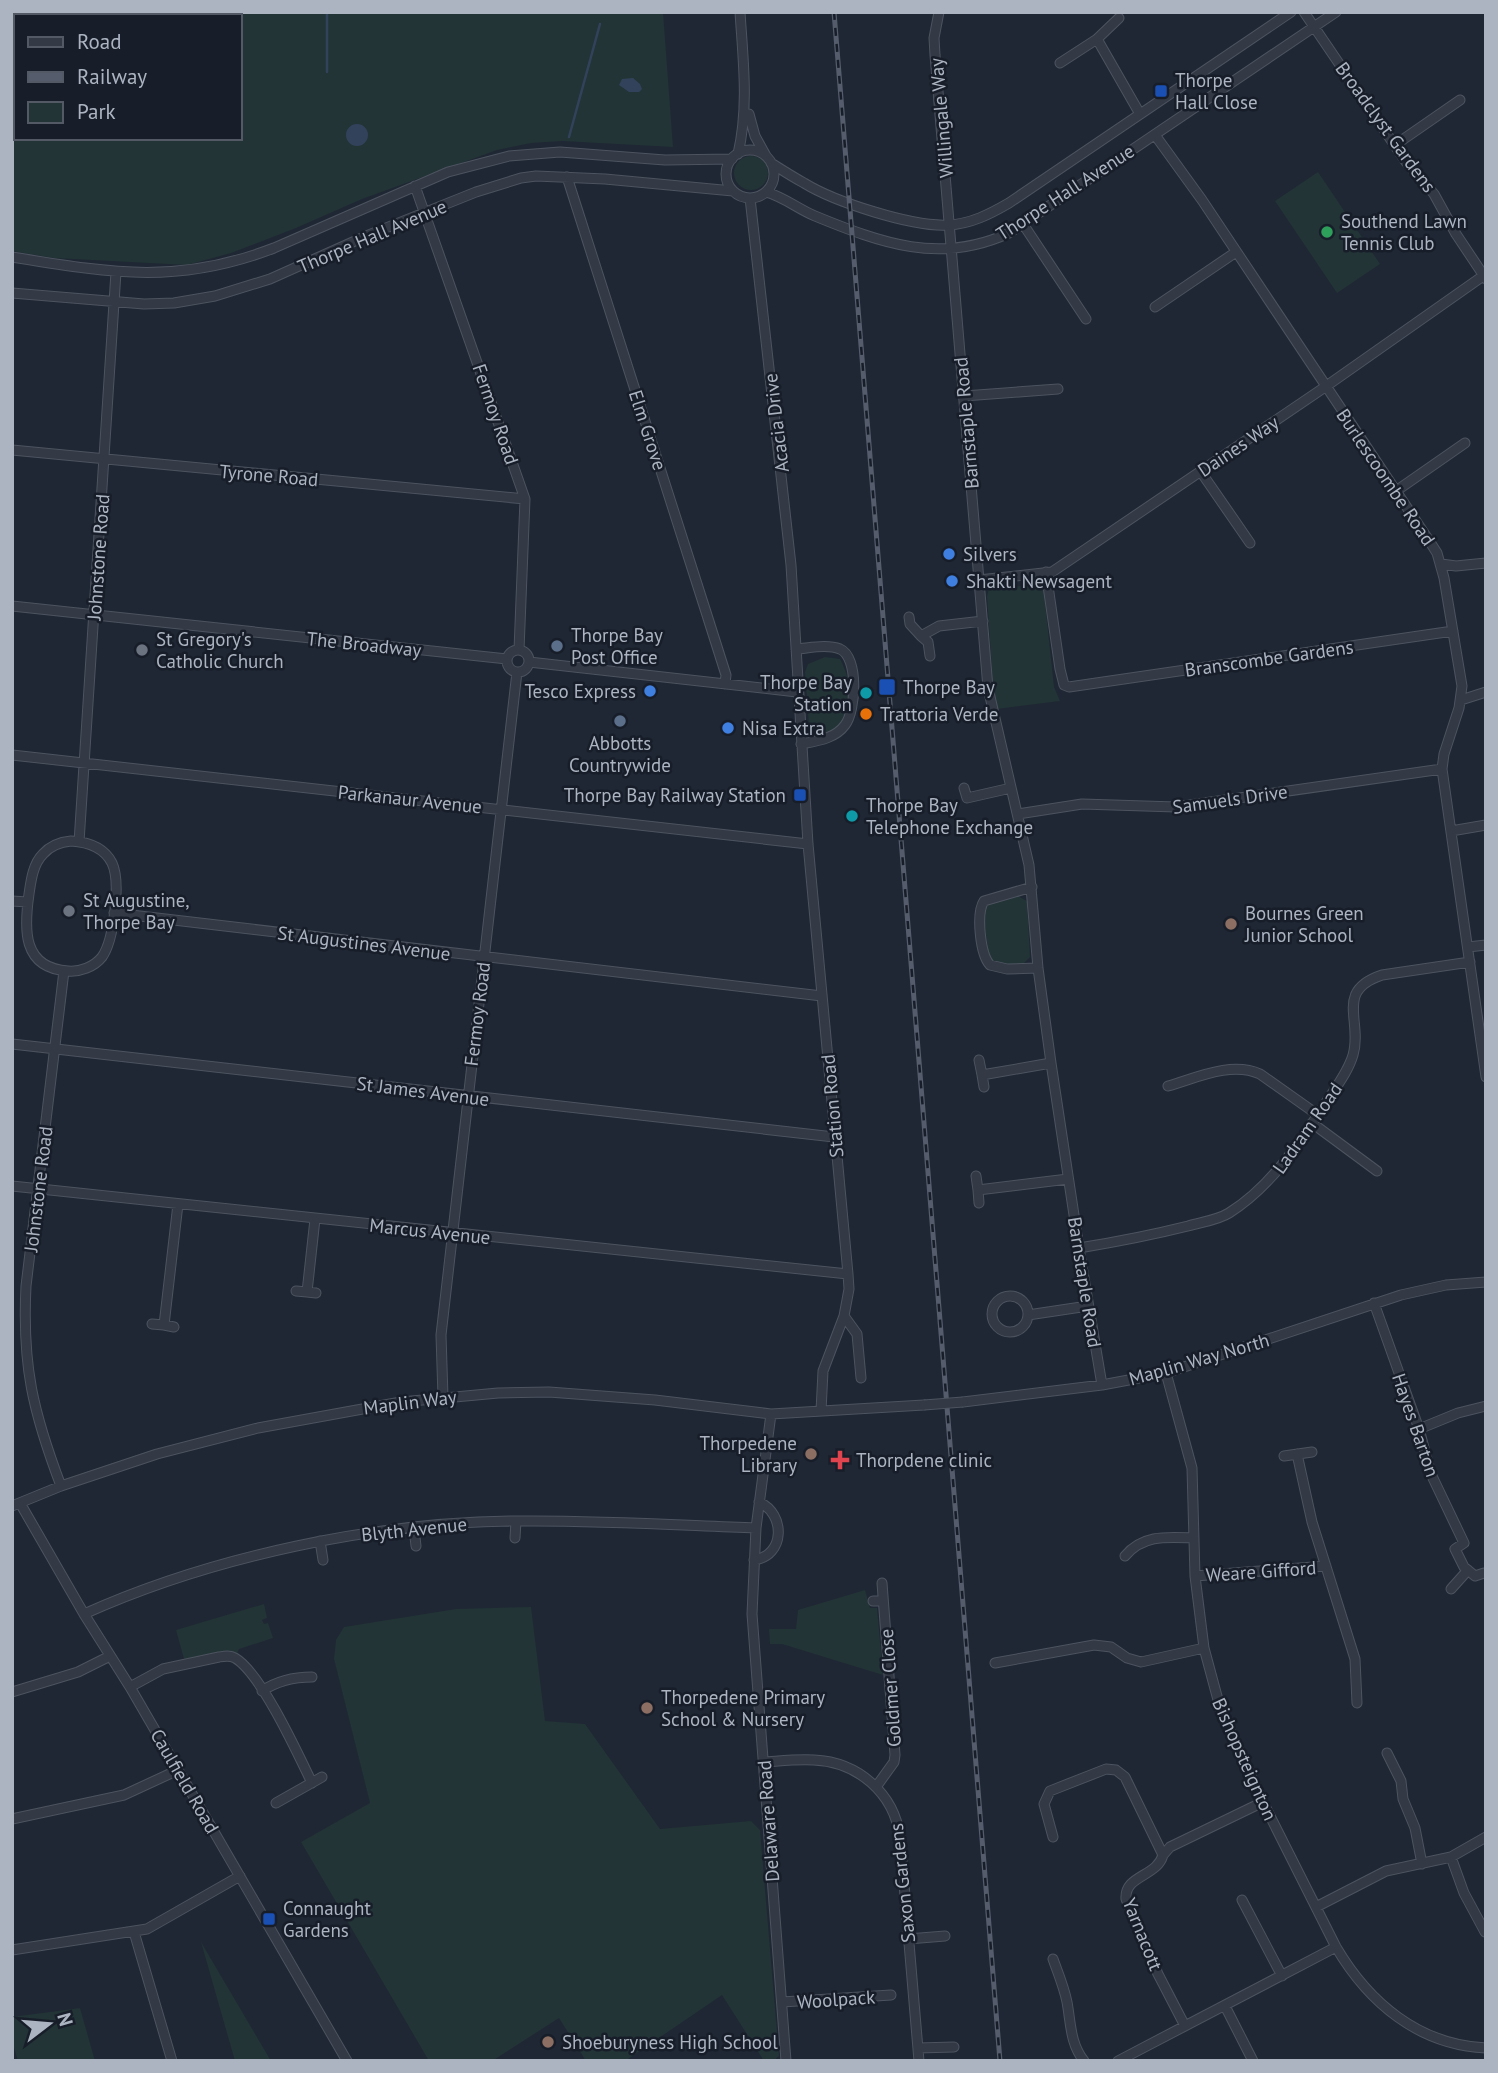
<svg xmlns="http://www.w3.org/2000/svg" width="1498" height="2073" font-family="'PT Sans',sans-serif">
  <style>
    .green { fill: #223436; fill-rule: evenodd }
    .water { fill: #33425b }
    .lines { fill: none; stroke-linecap: round; stroke-linejoin: round }
    .stream { stroke: #33425b; stroke-width: 2.5 }
    .minor-casing { stroke: #4d5460; stroke-width: 11 }
    .minor { stroke: #333945; stroke-width: 9 }
    .rail-casing { stroke: #555d6c; stroke-width: 5 }
    .rail { stroke: #181e29; stroke-width: 2.5; stroke-dasharray: 8; stroke-linecap: butt }
    .minor-bridge-casing { stroke: #4d5460; stroke-width: 11; stroke-linecap: butt }
    .minor-bridge { stroke: #333945; stroke-width: 9 }
    .transit-dot { fill: #1a4fb4; stroke: #181e29; stroke-width: 2.5 }
    .leisure-dot { fill: #2e9e5b; stroke: #181e29; stroke-width: 2.5 }
    .shop-dot { fill: #3f7fe0; stroke: #181e29; stroke-width: 2.5 }
    .service-dot { fill: #5c6f8a; stroke: #181e29; stroke-width: 2.5 }
    .worship-dot { fill: #6b7280; stroke: #181e29; stroke-width: 2.5 }
    .culture-dot { fill: #0f9aa8; stroke: #181e29; stroke-width: 2.5 }
    .food-dot { fill: #e8710a; stroke: #181e29; stroke-width: 2.5 }
    .education-dot { fill: #8d6e63; stroke: #181e29; stroke-width: 2.5 }
    .health-dot { fill: #e0444e; stroke: #181e29; stroke-width: 2.5 }
    .labels { text-anchor: middle; stroke-width: 5; stroke-linejoin: round; paint-order: stroke }
    .poi-label { font-size: 19px; fill: #acb4c2; stroke: #181e29; text-anchor: start }
    .street-label { font-size: 19px; fill: #acb4c2; stroke: #181e29 }
  </style>
  <rect width="100%" height="100%" fill="#1f2734"/>
  <path class="green" d="M12,12H663L673,147L562,141L531,143L497,150L362,199L296,228L231,253L187,265L54,258L12,251ZM16,16H240V138H16Z
    M734 173a17 17 0 1 1 34 0a17 17 0 1 1-34 0Z
    M1318,172L1380,264L1337,293L1275,201Z
    M1043,584L1054,687L1060,701L997,709L994,700L987,596L989,589Z
    M825,657L840,659C847,671 854,697 849,710C846,717 841,724 837,731L810,739L805,672L808,664Z
    M1016,895L1027,901L1030,957L1022,965L998,964L989,959L983,910L989,902Z
    M865,1590L870,1608H877L883,1675L782,1644H770L769,1629H796L798,1610Z
    M264,1604L267,1618L262,1620L264,1624L268,1623L273,1638L239,1649L237,1654L224,1651L184,1659L176,1630Z
    M531,1607L545,1721L585,1724L660,1829L751,1821L760,1830L779,2056L773,2061H764L722,1995L625,2061H586L559,2018L492,2061H429L301,1842L370,1803L334,1659L336,1640L344,1627L456,1609Z
    M201,1942L271,2061H235Z
    M80,2008L95,2061H18L12,2041V2017Z"/>
  <path class="water" d="M633,78L640,84L642,89L639,92H629L619,85L622,79Z
    M346 135a11 11 0 1 1 22 0a11 11 0 1 1-22 0Z"/>
  <g class="lines">
    <path class="stream" d="M327,12V72
      M569,137L600,24"/>
    <g class="minor-casing">
      <path id="minor" d="M939,12L934,38L935,55L988,688L1029,865L1038,968L1051,1063L1079,1248L1102,1385
        M1304,12L1406,162L1434,194L1456,234L1486,279
        M1119,18L1097,39L1140,114
        M1060,63L1097,39
        M749,114L755,136L766,156
        M1155,135L1202,200L1430,542L1437,553L1444,578L1462,686L1459,708L1444,754L1442,769L1486,1077
        M1395,145L1460,100
        M726 174a24 24 0 1 1 48 0a24 24 0 1 1-48 0Z
        M738,154C749,106 743,60 740,12
        M771,163C782,170 793,177 804,183C835,202 912,227 948,225C971,224 990,214 1009,203L1291,12
        M567,177L706,612L726,675L725,684
        M415,186L525,499L519,650
        M766,192C784,197 798,209 815,216C881,243 940,265 1009,233L1336,12
        M750,198L791,565L808,844L848,1274L849,1289L844,1316L823,1371L821,1411
        M1023,224L1086,319
        M12,257C111,273 178,285 274,248L448,172L509,156L560,152L665,160L732,159
        M12,293L144,304L174,303L215,296L270,279L366,236L476,192L521,178L536,176L605,179L733,191
        M1155,307L1236,252
        M964,396L1058,389
        M12,450L525,499
        M1201,472L1250,543
        M1396,491L1465,443
        M1441,564L1456,566L1486,563
        M1046,572L1060,669L1064,685L1069,687L1453,631
        M979,580L1052,572L1325,387L1483,276
        M12,606L507,659
        M909,617L910,624L921,636
        M796,649C810,648 827,644 840,649C859,657 856,711 845,725C835,739 816,741 801,744
        M507 661a11 11 0 1 1 22 0a11 11 0 1 1-22 0Z
        M930,656L928,642L921,636L939,626L983,621
        M529,662L797,692
        M1461,700L1486,692
        M12,755L808,844
        M964,788L967,798L1011,788
        M1018,814L1082,804L1176,807L1442,769
        M1451,831L1486,825
        M71,841C87,842 104,847 112,863C121,882 114,940 102,957C94,967 80,972 68,971C22,968 24,929 29,894C31,880 33,864 43,854C51,845 60,842 71,841Z
        M79,842L116,272
        M1032,887L984,901C976,913 980,954 990,965L1007,969L1038,968
        M12,901L28,902
        M114,913L822,996
        M1468,947L1486,945
        M12,1044L834,1137
        M979,1060L982,1075
        M1168,1086C1196,1078 1231,1061 1260,1074L1318,1115
        M984,1087L982,1075L1051,1063
        M1312,1123L1377,1171
        M976,1176L978,1190
        M12,1186L848,1274
        M979,1203L978,1190L1068,1179
        M315,1219L307,1292L316,1293
        M1079,1248C1116,1242 1152,1235 1188,1226C1202,1222 1218,1220 1229,1213C1272,1186 1299,1143 1327,1101C1336,1087 1348,1072 1353,1055C1363,1021 1334,991 1382,975L1470,962
        M296,1291L307,1292
        M992 1314a18 18 0 1 1 36 0a18 18 0 1 1-36 0Z
        M1374,1303L1419,1429L1431,1474L1464,1543L1455,1549L1464,1567L1475,1576L1484,1573
        M1028,1315L1088,1306
        M844,1316L857,1334L861,1378
        M152,1324L164,1325
        M174,1327L164,1325L178,1204
        M1166,1373L1192,1468L1195,1576L1204,1648L1221,1711L1263,1802L1336,1947C1369,2003 1419,2045 1486,2048
        M443,1397L441,1335L517,672
        M963,1402L1102,1385L1166,1373L1401,1295L1446,1285L1486,1282
        M771,1414L756,1528L752,1614L786,2061
        M1419,1429L1458,1413L1486,1406
        M1297,1454L1312,1522L1355,1659L1357,1703
        M1284,1456L1312,1452
        M61,1486C33,1412 22,1366 26,1286L64,971
        M20,1503L84,1614L130,1687L347,2061
        M12,1506L61,1486L157,1454L258,1428L401,1402L498,1393L549,1392L655,1400L771,1414L924,1405
        M414,1528L416,1546
        M515,1538L516,1521
        M320,1541L323,1560
        M1125,1556C1143,1534 1168,1537 1194,1538
        M754,1560C785,1556 786,1514 759,1502
        M1195,1576L1326,1566
        M1451,1589L1468,1570
        M873,1601H883
        M84,1614C213,1556 376,1522 517,1521C597,1520 676,1525 756,1528
        M995,1663L1094,1645L1111,1647L1127,1658L1141,1662L1204,1648
        M130,1687L163,1669L219,1657C225,1656 230,1655 235,1658C261,1673 298,1754 312,1783
        M262,1691C277,1681 295,1677 312,1677
        M12,1692L78,1672L110,1656
        M1387,1753L1401,1781L1403,1799L1415,1828L1422,1864
        M764,1762C780,1761 797,1759 814,1760C858,1762 894,1793 900,1837L919,2061
        M876,1787L894,1762L895,1755L882,1583
        M276,1803L322,1777
        M12,1819L124,1795L178,1770
        M1053,1837L1044,1804L1050,1791L1106,1769L1116,1770L1125,1777L1163,1855C1157,1877 1124,1875 1126,1899L1158,1974L1185,2026
        M1163,1855L1170,1847L1263,1802
        M1451,1857L1464,1893L1485,1932
        M1242,1900L1282,1976
        M1316,1907L1386,1871L1451,1857L1486,1837
        M134,1932L172,2061
        M908,1939L945,1936
        M12,1950L147,1929L240,1876
        M1053,1959C1058,1973 1064,1987 1067,2002C1071,2024 1070,2043 1084,2061
        M782,2002L891,1995
        M1225,2006L1253,2061
        M918,2048L954,2047
        M1118,2061L1336,1947"/>
    </g>
    <use href="#minor" class="minor"/>
    <g class="rail-casing">
      <path id="rail" d="M834,12L1000,2061"/>
    </g>
    <use href="#rail" class="rail"/>
    <g class="minor-bridge-casing">
      <path id="minor-bridge" d="M924,1405L963,1402"/>
    </g>
    <use href="#minor-bridge" class="minor-bridge"/>
  </g>
  <g class="transit-dot">
    <rect x="1154" y="84" width="14" height="14" rx="3.5"/>
    <rect x="878" y="678" width="18" height="18" rx="3.5"/>
    <rect x="793" y="788" width="14" height="14" rx="3.5"/>
    <rect x="262" y="1912" width="14" height="14" rx="3.5"/>
  </g>
  <circle class="leisure-dot" cx="1327" cy="232" r="7"/>
  <g class="shop-dot">
    <circle cx="949" cy="554" r="7"/>
    <circle cx="952" cy="581" r="7"/>
    <circle cx="650" cy="691" r="7"/>
    <circle cx="728" cy="728" r="7"/>
  </g>
  <g class="service-dot">
    <circle cx="557" cy="646" r="7"/>
    <circle cx="620" cy="721" r="7"/>
  </g>
  <g class="worship-dot">
    <circle cx="142" cy="650" r="7"/>
    <circle cx="69" cy="911" r="7"/>
  </g>
  <g class="culture-dot">
    <circle cx="866" cy="693" r="7"/>
    <circle cx="852" cy="816" r="7"/>
  </g>
  <circle class="food-dot" cx="866" cy="714" r="7"/>
  <g class="education-dot">
    <circle cx="1231" cy="924" r="7"/>
    <circle cx="811" cy="1454" r="7"/>
    <circle cx="647" cy="1708" r="7"/>
    <circle cx="548" cy="2042" r="7"/>
  </g>
  <path class="health-dot" d="M836.5 1449.5h7v7h7v7h-7v7h-7v-7h-7v-7h7z"/>
  <g class="labels">
    <g class="poi-label">
      <text x="1175" y="87">Thorpe<tspan x="1175" dy="22">Hall Close</tspan></text>
      <text x="1341" y="228">Southend Lawn<tspan x="1341" dy="22">Tennis Club</tspan></text>
      <text x="963" y="561">Silvers</text>
      <text x="966" y="588">Shakti Newsagent</text>
      <text x="571" y="642">Thorpe Bay<tspan x="571" dy="22">Post Office</tspan></text>
      <text x="156" y="646">St Gregory's<tspan x="156" dy="22">Catholic Church</tspan></text>
      <text x="852" y="689" text-anchor="end">Thorpe Bay<tspan x="852" dy="22">Station</tspan></text>
      <text x="903" y="694">Thorpe Bay</text>
      <text x="636" y="698" text-anchor="end">Tesco Express</text>
      <text x="880" y="721">Trattoria Verde</text>
      <text x="742" y="735">Nisa Extra</text>
      <text x="620" y="750" text-anchor="middle">Abbotts<tspan x="620" dy="22">Countrywide</tspan></text>
      <text x="786" y="802" text-anchor="end">Thorpe Bay Railway Station</text>
      <text x="866" y="812">Thorpe Bay<tspan x="866" dy="22">Telephone Exchange</tspan></text>
      <text x="83" y="907">St Augustine,<tspan x="83" dy="22">Thorpe Bay</tspan></text>
      <text x="1245" y="920">Bournes Green<tspan x="1245" dy="22">Junior School</tspan></text>
      <text x="797" y="1450" text-anchor="end">Thorpedene<tspan x="797" dy="22">Library</tspan></text>
      <text x="856" y="1467">Thorpdene clinic</text>
      <text x="661" y="1704">Thorpedene Primary<tspan x="661" dy="22">School &amp; Nursery</tspan></text>
      <text x="283" y="1915">Connaught<tspan x="283" dy="22">Gardens</tspan></text>
      <text x="562" y="2049">Shoeburyness High School</text>
    </g>
    <g class="street-label">
      <text transform="translate(941 118) rotate(-95)" y="7">Willingale Way</text>
      <text transform="translate(1386 127) rotate(54)" y="7">Broadclyst Gardens</text>
      <text transform="translate(1065 192) rotate(-33)" y="7">Thorpe Hall Avenue</text>
      <text transform="translate(372 236) rotate(-23)" y="7">Thorpe Hall Avenue</text>
      <text transform="translate(496 414) rotate(71)" y="7">Fermoy Road</text>
      <text transform="translate(776 423) rotate(-97)" y="7">Acacia Drive</text>
      <text transform="translate(966 423) rotate(-95)" y="7">Barnstaple Road</text>
      <text transform="translate(648 430) rotate(72)" y="7">Elm Grove</text>
      <text transform="translate(1238 446) rotate(-34)" y="7">Daines Way</text>
      <text transform="translate(269 475) rotate(5)" y="7">Tyrone Road</text>
      <text transform="translate(1386 477) rotate(56)" y="7">Burlescoombe Road</text>
      <text transform="translate(98 557) rotate(-86)" y="7">Johnstone Road</text>
      <text transform="translate(364 644) rotate(6)" y="7">The Broadway</text>
      <text transform="translate(1269 658) rotate(-8)" y="7">Branscombe Gardens</text>
      <text transform="translate(410 799) rotate(6)" y="7">Parkanaur Avenue</text>
      <text transform="translate(1230 799) rotate(-8)" y="7">Samuels Drive</text>
      <text transform="translate(364 943) rotate(7)" y="7">St Augustines Avenue</text>
      <text transform="translate(477 1014) rotate(-83)" y="7">Fermoy Road</text>
      <text transform="translate(423 1091) rotate(7)" y="7">St James Avenue</text>
      <text transform="translate(832 1106) rotate(-95)" y="7">Station Road</text>
      <text transform="translate(1307 1128) rotate(-55)" y="7">Ladram Road</text>
      <text transform="translate(38 1189) rotate(-83)" y="7">Johnstone Road</text>
      <text transform="translate(430 1231) rotate(6)" y="7">Marcus Avenue</text>
      <text transform="translate(1085 1282) rotate(81)" y="7">Barnstaple Road</text>
      <text transform="translate(1199 1359) rotate(-16)" y="7">Maplin Way North</text>
      <text transform="translate(410 1402) rotate(-7)" y="7">Maplin Way</text>
      <text transform="translate(1416 1425) rotate(71)" y="7">Hayes Barton</text>
      <text transform="translate(414 1529) rotate(-6)" y="7">Blyth Avenue</text>
      <text transform="translate(1261 1571) rotate(-4)" y="7">Weare Gifford</text>
      <text transform="translate(890 1688) rotate(-94)" y="7">Goldmer Close</text>
      <text transform="translate(1245 1759) rotate(66)" y="7">Bishopsteignton</text>
      <text transform="translate(185 1781) rotate(60)" y="7">Caulfield Road</text>
      <text transform="translate(768 1821) rotate(-94)" y="7">Delaware Road</text>
      <text transform="translate(902 1883) rotate(-96)" y="7">Saxon Gardens</text>
      <text transform="translate(1143 1934) rotate(68)" y="7">Yarnacott</text>
      <text transform="translate(836 1999) rotate(-4)" y="7">Woolpack</text>
    </g>
  </g>
  <rect width="1498" height="2073" fill="none" stroke="#acb4c2" stroke-width="28"/>
  <rect x="14" y="14" width="228" height="126" fill="#181e29" stroke="#535a66" stroke-width="2"/>
  <rect x="28" y="37" width="35" height="10" fill="#333945" stroke="#535a66" stroke-width="2"/>
  <text x="77" y="49" font-size="21" fill="#acb4c2">Road</text>
  <rect x="28" y="72" width="35" height="10" fill="#555d6c" stroke="#535a66" stroke-width="2"/>
  <text x="77" y="84" font-size="21" fill="#acb4c2">Railway</text>
  <rect x="28" y="102" width="35" height="21" fill="#223436" stroke="#535a66" stroke-width="2"/>
  <text x="77" y="119" font-size="21" fill="#acb4c2">Park</text>
  <g transform="translate(49 2024) rotate(74)" stroke="#181e29" stroke-width="5" paint-order="stroke">
  <path d="M0-5L12 26L0 18L-12 26Z" fill="#acb4c2"/>
  <text y="-10" font-size="19" font-weight="bold" text-anchor="middle" fill="#acb4c2">N</text>
  </g>
</svg>
